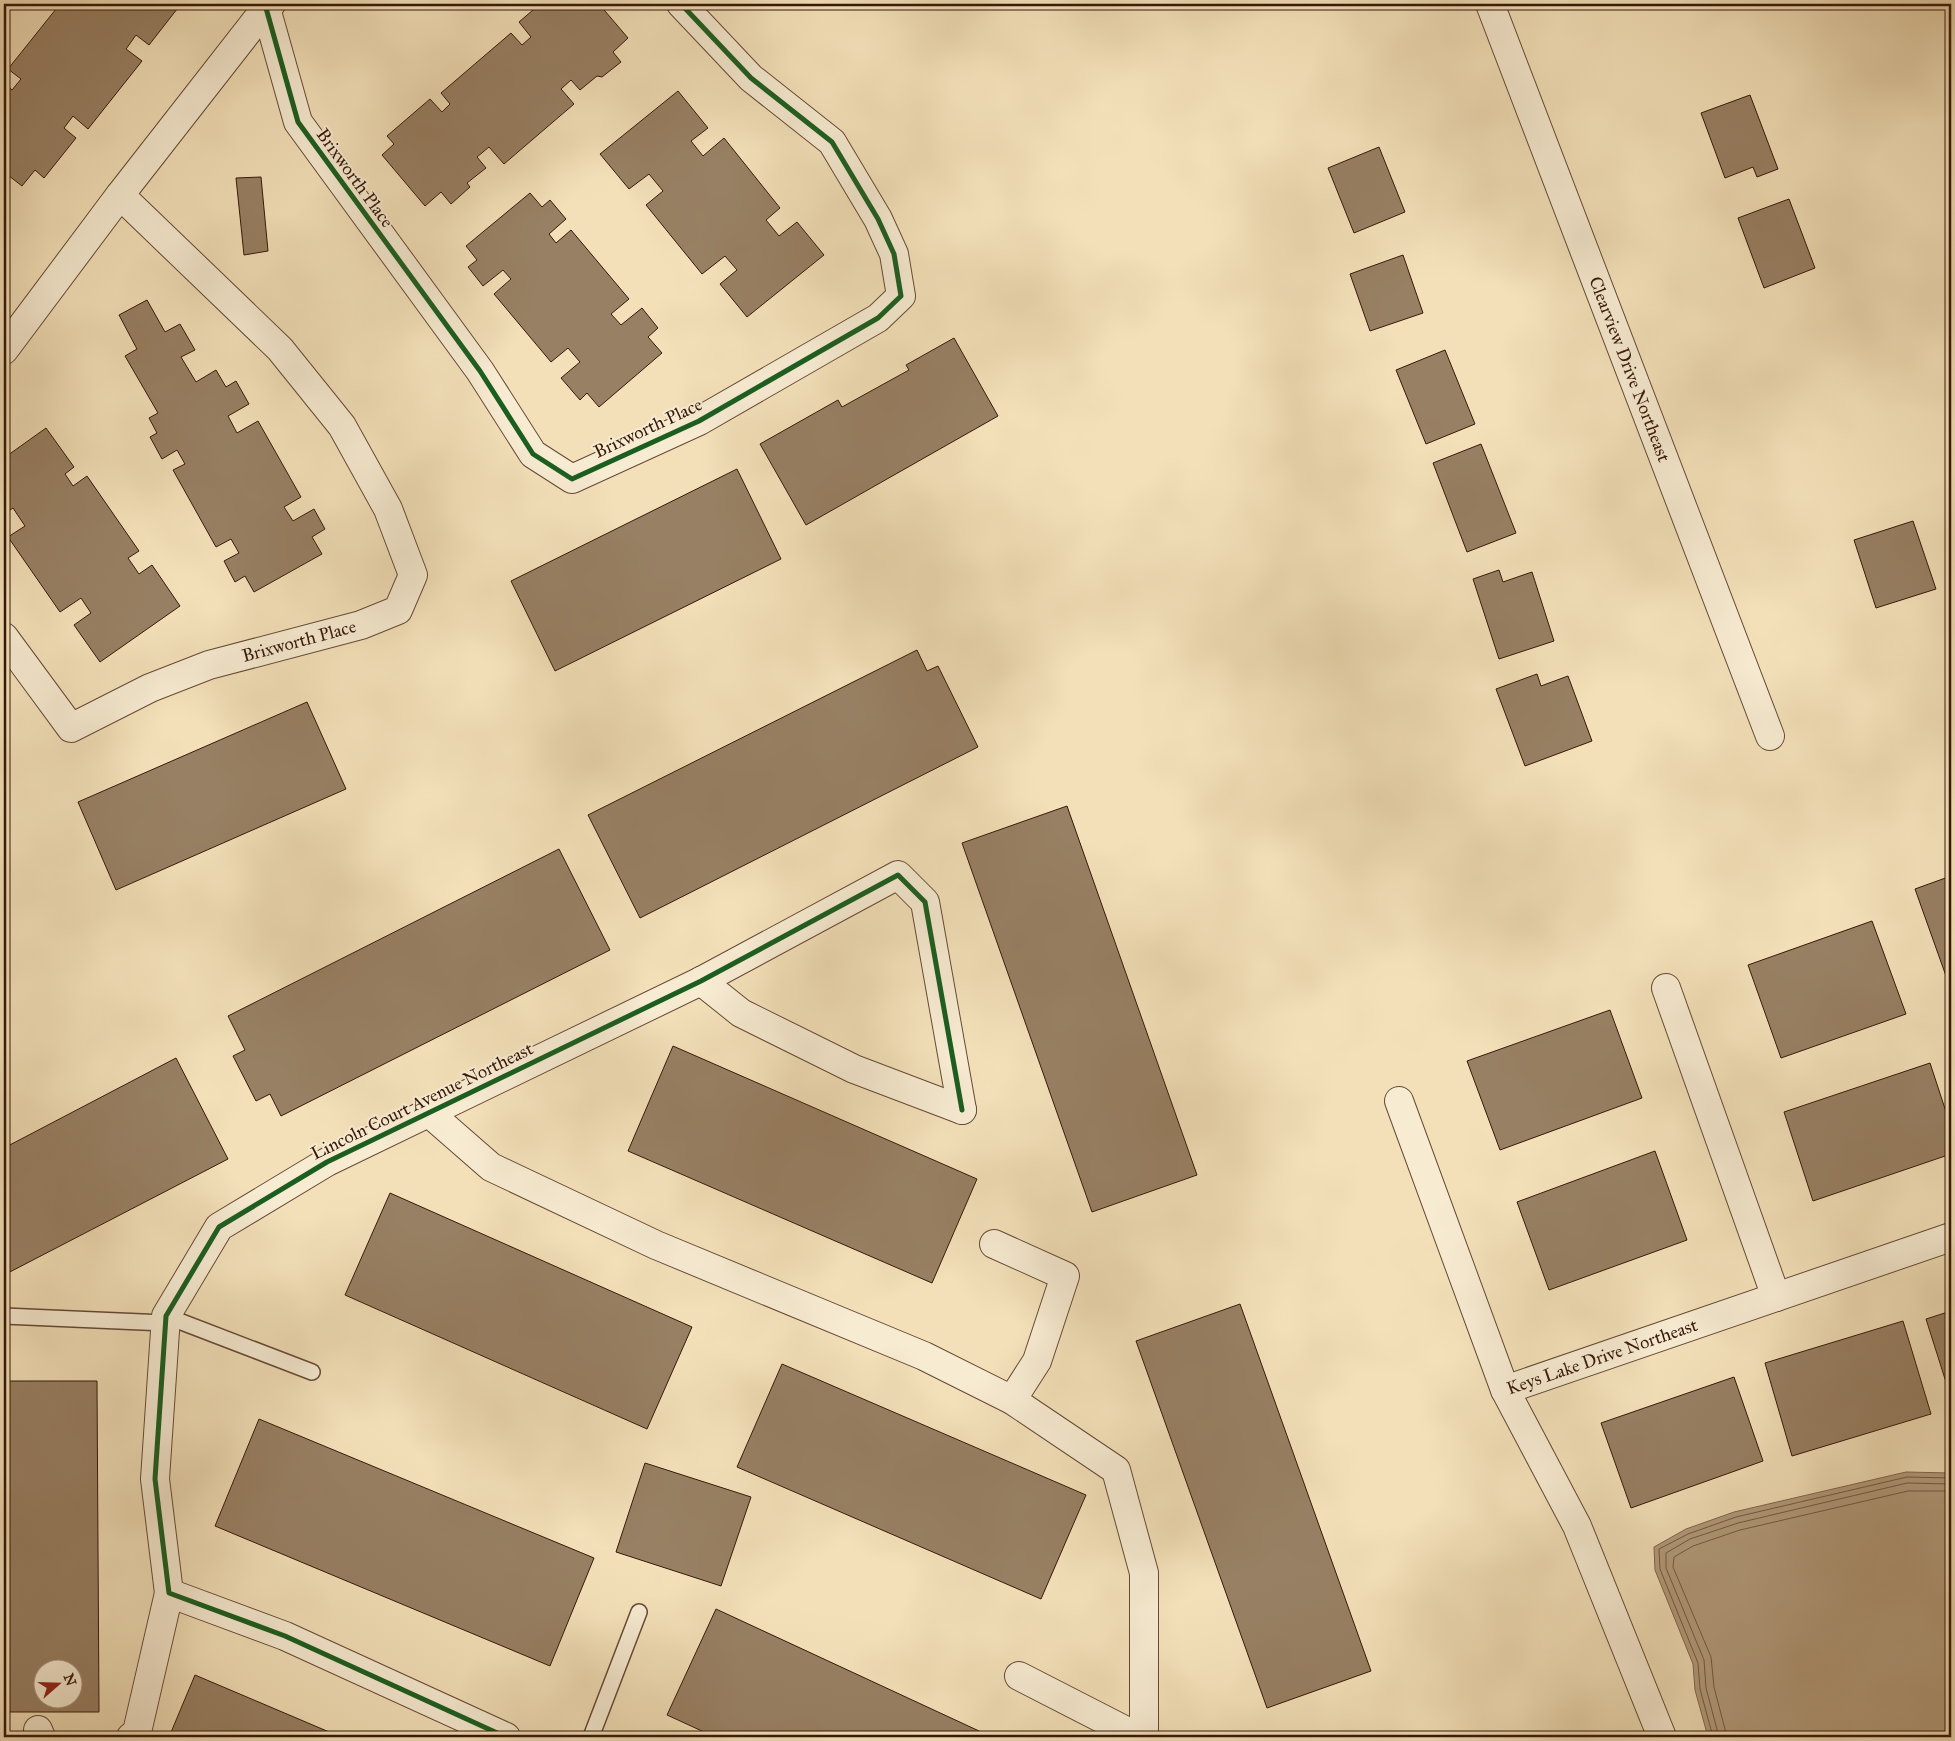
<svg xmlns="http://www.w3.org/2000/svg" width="1955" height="1741" font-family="'IM FELL Great Primer',serif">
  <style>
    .water { fill: #b39c7d; stroke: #81674e }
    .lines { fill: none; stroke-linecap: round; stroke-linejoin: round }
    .shore { stroke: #745a42; stroke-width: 1 }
    .building { fill: #988064; stroke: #361808; fill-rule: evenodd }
    .lane-casing { stroke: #654a34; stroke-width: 18 }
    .street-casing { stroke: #654a34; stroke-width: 30 }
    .lane { stroke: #f7ebd2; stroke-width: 15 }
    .street { stroke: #f7ebd2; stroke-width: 28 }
    .cycleway-casing { stroke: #f7ebd2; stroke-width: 8 }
    .cycleway { stroke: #1b5e20; stroke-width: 5 }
    .labels { text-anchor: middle; stroke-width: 4; stroke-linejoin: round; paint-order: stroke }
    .street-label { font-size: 18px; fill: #361808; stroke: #f7ebd2 }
  </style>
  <rect width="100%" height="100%" fill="#f3e0b9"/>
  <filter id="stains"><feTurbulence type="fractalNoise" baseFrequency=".004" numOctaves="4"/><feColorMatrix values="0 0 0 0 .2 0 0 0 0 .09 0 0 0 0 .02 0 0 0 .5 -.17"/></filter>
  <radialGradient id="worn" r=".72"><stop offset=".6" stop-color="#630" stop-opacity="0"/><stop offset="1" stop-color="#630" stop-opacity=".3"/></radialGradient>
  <path class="water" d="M1906,1472L1951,1473V1737H1708L1695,1690L1693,1664L1655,1570L1654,1547L1686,1529L1734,1512Z"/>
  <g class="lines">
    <path class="shore" d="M1713,1737L1700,1689L1698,1663L1660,1569L1659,1549L1688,1534L1736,1517L1907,1477L1951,1478
      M1719,1737L1706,1688L1704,1660L1666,1568V1553L1690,1539L1738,1523L1907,1483L1951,1484
      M1727,1737L1714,1687L1711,1657L1673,1567L1674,1557L1693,1546L1740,1530L1908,1491H1951"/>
  </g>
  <path class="building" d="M60,4H181L149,45L136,35L126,49L142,61L88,129L73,116L64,128L76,138L44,178L35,170L22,186L4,172V83L12,90L21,79L8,69Z
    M540,4H599L628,38L613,52L621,62L602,77L597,76L580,90L571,80L561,89L574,104L504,164L489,147L477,157L486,168L467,183L470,187L451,204L441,192L425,206L382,155L394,144L387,136L430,99L442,112L450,104L441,93L511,33L522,45L531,37L519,22Z
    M678,91L708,128L691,141L703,156L724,138L780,208L766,220L779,236L797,222L824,255L747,317L720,284L737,270L725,256L702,274L646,205L663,191L649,174L629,189L600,154Z
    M1750,95L1778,169L1757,177L1753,167L1725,178L1701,113Z
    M1379,147L1405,212L1354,233L1328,168Z
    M261,177L268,251L244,255L236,178Z
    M530,193L542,207L550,200L566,219L549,234L556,243L571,230L629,299L611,314L621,325L642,308L658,328L648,337L662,353L599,407L587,393L580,400L561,378L580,362L568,348L551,362L494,294L511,279L503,270L483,286L468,267L477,260L466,246Z
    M1789,199L1815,268L1764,288L1738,218Z
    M4,211L10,216L4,224Z
    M1403,255L1423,313L1370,331L1350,274Z
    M147,300L165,332L180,324L195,350L181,357L196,382L216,370L226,387L236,381L249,404L228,416L237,433L258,421L301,497L284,507L293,521L314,509L325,529L312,537L322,554L254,592L245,576L235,582L224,561L239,553L231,539L216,547L173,470L185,464L177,450L162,459L150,437L157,433L149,418L158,413L125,356L137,349L119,315Z
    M954,338L998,416L806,525L760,444L838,400L842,407L909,370L906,365Z
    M1445,350L1475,424L1426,444L1396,370Z
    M46,428L74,467L65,474L73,486L87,476L139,551L128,558L139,574L152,565L180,606L100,662L74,625L91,613L81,598L60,612L8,537L25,526L13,508L4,514V458Z
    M1481,444L1516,533L1467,552L1433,463Z
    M737,469L781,559L555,671L511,581Z
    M1913,521L1936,589L1876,608L1854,540Z
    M1499,570L1503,582L1532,572L1554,641L1499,659L1473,579Z
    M917,650L927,671L938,666L978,747L640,918L588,815Z
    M1537,674L1541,686L1568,676L1592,741L1525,766L1496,689Z
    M307,702L346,789L116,890L78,802Z
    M1067,806L1197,1175L1092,1212L962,843Z
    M559,849L610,950L281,1116L270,1094L256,1101L233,1056L245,1050L228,1016Z
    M1951,876V990L1915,889Z
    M1872,921L1906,1014L1781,1058L1748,965Z
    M1610,1010L1642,1098L1500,1150L1467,1061Z
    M673,1046L977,1179L932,1283L628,1151Z
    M176,1058L228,1159L4,1275V1148Z
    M1930,1063L1951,1127V1154L1813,1201L1784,1112Z
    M1655,1151L1687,1240L1549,1290L1517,1202Z
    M390,1193L692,1327L647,1429L345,1295Z
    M1240,1304L1371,1671L1267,1708L1136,1341Z
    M1951,1311V1398L1926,1319Z
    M1903,1321L1931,1414L1792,1456L1765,1363Z
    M782,1364L1086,1495L1041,1599L737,1467Z
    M1734,1377L1763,1461L1631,1508L1601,1423Z
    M4,1381H97L99,1712H4ZM42,1668H72V1698H42Z
    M259,1419L594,1558L550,1666L215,1526Z
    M645,1463L751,1497L721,1586L616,1552Z
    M716,1609L992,1737H715L667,1715Z
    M195,1675L341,1737H169Z"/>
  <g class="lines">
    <g class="lane-casing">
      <path id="lane" d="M4,1316L165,1323
        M166,1316L312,1372
        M591,1737L639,1612"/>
    </g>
    <g class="street-casing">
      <g id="street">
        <path d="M271,4L266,8L298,122L480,371L533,454L572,479L699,421L878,318L901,296L894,254L878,219L832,142L751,78L681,4"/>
        <path id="s1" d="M1490,4L1770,736"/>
        <path d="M120,195L266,8L264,4"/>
        <path d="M4,350L120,195L280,349L342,426L388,509L413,575L398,610L361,625L209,665L150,688L71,728L4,637"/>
        <path d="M701,981L741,1013L854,1069L962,1110"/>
        <path d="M1666,988L1776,1297"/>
        <path d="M1399,1101L1505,1390"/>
        <path d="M428,1112L491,1167L656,1245L924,1356L1012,1400L1116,1470L1144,1573V1737"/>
        <path d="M994,1244L1065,1276L1037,1361L1012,1400"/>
        <path d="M1019,1676L1138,1737"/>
        <path d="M38,1730L41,1737"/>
        <path d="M131,1737L137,1732L169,1593"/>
        <path d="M506,1737L285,1636L169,1593L155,1479L166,1316L219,1227L327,1162L701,981L898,875L925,902L962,1110"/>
        <path id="s2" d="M1662,1737L1577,1526L1505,1390L1951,1237"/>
      </g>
    </g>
    <use href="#lane" class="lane"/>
    <use href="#street" class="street"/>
    <g class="cycleway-casing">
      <path id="cycleway" d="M271,4L266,8L298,122L480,371L533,454L572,479L699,421L878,318L901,296L894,254L878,219L832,142L751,78L681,4
        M506,1737L285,1636L169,1593L155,1479L166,1316L219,1227L327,1162L701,981L898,875L925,902L962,1110"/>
    </g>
    <use href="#cycleway" class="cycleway"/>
  </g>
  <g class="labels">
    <g class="street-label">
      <text transform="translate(355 178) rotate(54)" y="6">Brixworth Place</text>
      <text dy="6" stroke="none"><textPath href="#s1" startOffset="391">Clearview Drive Northeast</textPath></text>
      <text transform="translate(648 428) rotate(-25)" y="6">Brixworth Place</text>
      <text transform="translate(299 641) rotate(-15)" y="6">Brixworth Place</text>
      <text transform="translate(422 1101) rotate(-26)" y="6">Lincoln Court Avenue Northeast</text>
      <text dy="6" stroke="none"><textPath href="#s2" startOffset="484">Keys Lake Drive Northeast</textPath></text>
    </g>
  </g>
  <rect width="1955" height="1741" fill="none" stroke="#f3e0b9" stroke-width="20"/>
  <rect x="5" y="5" width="1945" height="1731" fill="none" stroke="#361808" stroke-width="2.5"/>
  <rect x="10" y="10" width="1935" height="1721" fill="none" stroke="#361808"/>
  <g transform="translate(58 1684) rotate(70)"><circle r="24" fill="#f7ebd2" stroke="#aa9781"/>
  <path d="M0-4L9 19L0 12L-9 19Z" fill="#8f2418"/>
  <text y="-8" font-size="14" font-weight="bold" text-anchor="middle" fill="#361808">N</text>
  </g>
  <rect width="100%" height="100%" filter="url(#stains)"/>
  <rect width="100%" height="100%" fill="url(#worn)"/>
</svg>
